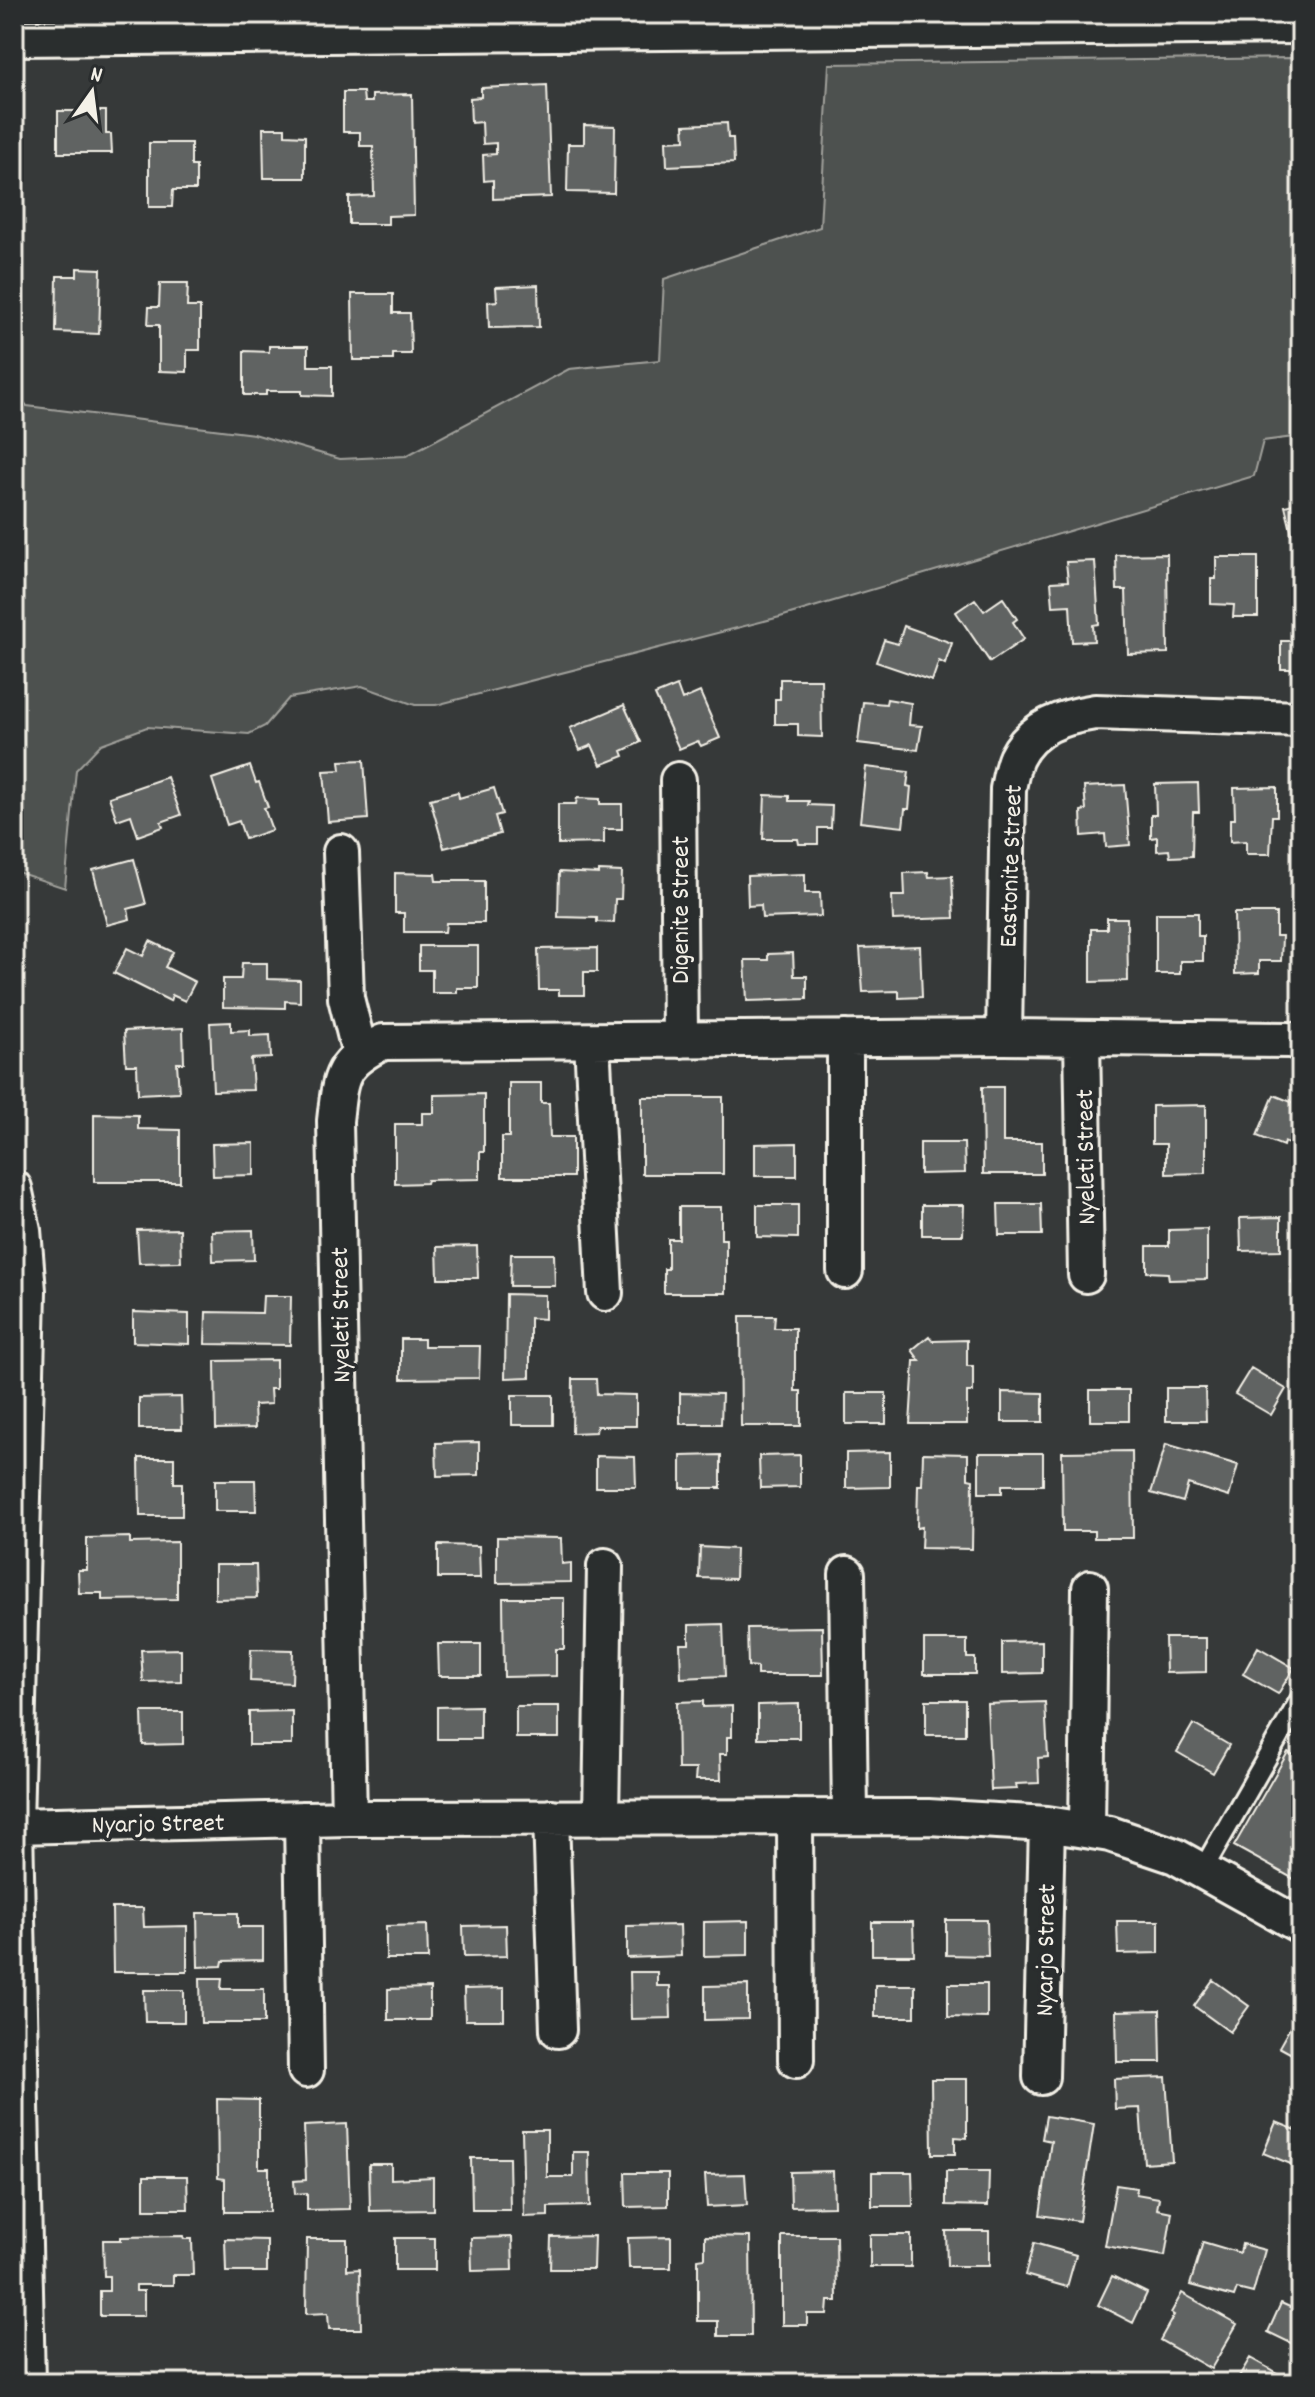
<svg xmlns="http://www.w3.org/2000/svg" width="1315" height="2397" font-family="Dekko,sans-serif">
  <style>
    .green { fill: #4e514f; stroke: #a1a19c; stroke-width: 2 }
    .building { fill: #616362; stroke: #f4f1e8; stroke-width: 2 }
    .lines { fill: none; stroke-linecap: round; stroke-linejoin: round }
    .service-casing { stroke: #f4f1e8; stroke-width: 24 }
    .minor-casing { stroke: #f4f1e8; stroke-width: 40 }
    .service { stroke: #2a2d2e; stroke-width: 18 }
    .minor { stroke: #2a2d2e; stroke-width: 34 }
    .labels { text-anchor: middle; stroke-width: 7; stroke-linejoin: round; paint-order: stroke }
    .street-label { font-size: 26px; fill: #f4f1e8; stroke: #2a2d2e }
  </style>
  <rect width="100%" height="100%" fill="#363939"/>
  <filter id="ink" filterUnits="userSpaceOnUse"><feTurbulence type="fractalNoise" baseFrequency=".0125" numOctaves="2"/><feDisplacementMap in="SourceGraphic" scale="16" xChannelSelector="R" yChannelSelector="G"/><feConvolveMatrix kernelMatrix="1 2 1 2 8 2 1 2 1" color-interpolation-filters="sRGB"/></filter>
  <g filter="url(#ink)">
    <path class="green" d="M1291,58L1301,63V436L1263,441L1254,476L780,617L436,705H415L362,686L289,698L265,726L249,734L147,727L101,744L76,770L65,888L14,871V713L18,703L14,699V390L27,406L254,434L340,459L406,456L569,369L660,360L664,279L820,227L829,64Z"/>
    <path class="building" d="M547,85L551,197L493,199V180L484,181L483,155L496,154V143L483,144L482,122L471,123L470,98L481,97V88Z
      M343,92H363L364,102H372V95L412,94L414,215L388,216V224H349V197L374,196L373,146H360V132H343Z
      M58,111H106V134H111L112,153H58Z
      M727,123L728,138H733L734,163L667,166L666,141L685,140L684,125Z
      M584,125L615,126L614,193L567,192L568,144H584Z
      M263,128H285V135L305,136V178H264Z
      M149,143H191V166H196V190H173L172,207H149Z
      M77,268L101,269L99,334L56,332L57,276H77Z
      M160,283H188L187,307H200V350H187V372L159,371V325H148L149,307H159Z
      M538,285L539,327L489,328L488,302L497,301L496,287Z
      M352,294H393V313H410L411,354H393V360H353Z
      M269,346H308V366H332V396L302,395V391H266V395H244V351L269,352Z
      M1301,502V549L1296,550L1285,506Z
      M1167,554L1168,653L1128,654L1126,590H1117L1116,555Z
      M1216,557H1258V617H1233L1234,605L1211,604V579H1216Z
      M1095,561L1099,624L1093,625L1094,641L1072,642L1070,605L1053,606L1051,582L1068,581L1066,562Z
      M1003,598L1017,619L1013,622L1024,639L990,662L956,612L975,599L984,611Z
      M1293,625H1301V669H1281V641H1293Z
      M904,626L952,643L945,664L939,661L932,681L876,662L884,640L898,644Z
      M780,679H821L822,737L798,736V724H775V699H780Z
      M677,686L682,700L700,692L720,738L701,746L698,741L679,749L655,695Z
      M887,699L911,703L909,725L922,726L918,750L858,743L863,702L886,704Z
      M624,705L641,742L622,751L624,756L601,765L592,745L580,750L570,728Z
      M364,760L368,819L328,822L324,771L341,770L340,761Z
      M250,766L256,783L259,782L268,807L264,808L272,830L245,839L239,821L227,825L212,779Z
      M866,767L909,772L907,786L911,787L909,809H905L903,827L860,822Z
      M167,777L181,815L161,822L163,827L138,836L131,815L117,820L109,797Z
      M1198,783L1199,812H1193L1192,856L1170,857L1169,850L1157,851V837L1151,838V815H1156L1155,784Z
      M1125,785L1130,845L1106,847L1105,834L1082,836L1081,811L1086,810L1084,787Z
      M1277,787V816H1272L1270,854H1246V841L1230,842V819H1235L1234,788Z
      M494,788L502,814L495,816L500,834L444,848L430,799L458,792L459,798Z
      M765,795L789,796V801H809L808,805L832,806L831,828H818V844H799L798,839H763Z
      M577,798L600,799V804H622V829H604V843L558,844V804H576Z
      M134,859L146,904L128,909L130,919L107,925L93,870Z
      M599,871L622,872L621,899H615L614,923L597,922V918L558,917L559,872L599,874Z
      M928,872L929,877L952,876L954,918L893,920L892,896H905L904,873Z
      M395,873L435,874L436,881H484V923H446L445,932H404V913H395Z
      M805,874V893H820L821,916L762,918L761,905L748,906L747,876Z
      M1156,913H1198V936H1203V961H1180V974H1156Z
      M1234,913H1276V936H1282L1281,961H1259V973L1235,974Z
      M1107,918H1127L1128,981L1091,982V929H1107Z
      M150,941L173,952L165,967L195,982L185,1001L172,995L170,1001L114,973L127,948L143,956Z
      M419,946H478V988H457V993H432V970H419Z
      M920,946L922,997L899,998V991L863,992L860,948Z
      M597,948V972H584V995H559V990H539L538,949Z
      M793,953L794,976H807V999L747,1001L745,960H768V954Z
      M242,963H267V979L300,980V1002L285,1001V1008L223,1007V979H241Z
      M231,1022V1031L250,1030V1036L270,1035L271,1058L251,1059L253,1090L213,1091L210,1023Z
      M183,1028L184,1063H177L179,1092L138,1094L137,1065H126L124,1031Z
      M509,1083H541V1103H549L550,1137H573V1177H502V1137H509Z
      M982,1087H1003V1142H1042V1174H983Z
      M484,1094V1152H480V1179L427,1180L426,1183L395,1184V1124H422V1113H434V1095Z
      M1274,1095L1299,1105L1296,1113L1301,1114V1149L1284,1142L1283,1146L1257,1136Z
      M642,1097H723V1174H642Z
      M1206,1105V1173L1166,1174V1144H1152V1106Z
      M94,1114L138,1115V1129L180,1130V1182H94Z
      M254,1143V1175L213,1176L212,1144Z
      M797,1143V1176H755V1144Z
      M920,1143H964L965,1173L920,1174Z
      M998,1204H1041L1042,1235H999Z
      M757,1205H798V1238L757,1237Z
      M922,1205H964L963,1235H922Z
      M679,1207H721V1239H726V1293H664V1269H668V1239H679Z
      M1281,1217V1250L1241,1251L1240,1218Z
      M180,1229L181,1262L139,1263L137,1230Z
      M1207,1229V1279L1169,1280L1168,1273L1147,1272V1246H1169V1230Z
      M253,1230L254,1260L213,1261L212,1231Z
      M477,1246L478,1278H438L437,1247Z
      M511,1254H554L555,1286H510Z
      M1301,1265V1288L1291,1283Z
      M506,1294L545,1295V1319L530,1318V1377L505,1378Z
      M263,1296H291L290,1345L205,1344L206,1312L262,1313Z
      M133,1312L189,1314V1344L133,1342Z
      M740,1316H775L774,1328H795V1391H801V1426H741Z
      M929,1336L933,1341L967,1340V1366H973V1392H967V1424H910L914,1361H920L912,1350Z
      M401,1339H424V1346H480L479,1378L401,1379Z
      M276,1360V1389H270L271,1404L254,1405L255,1428L216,1429L215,1361Z
      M1251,1368L1286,1389L1271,1415L1235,1394Z
      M573,1379H596L597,1394L636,1395V1426H597L596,1432L572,1433Z
      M1166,1388H1205L1206,1421H1166Z
      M1090,1390H1129V1421H1090Z
      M1002,1392L1043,1393V1422H1002Z
      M680,1393L722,1394L721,1424H680Z
      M846,1393H886V1424H846Z
      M512,1395H553V1425H512Z
      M181,1397L182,1429H139V1398Z
      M479,1442V1475L437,1476L436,1443Z
      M1166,1444L1238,1465L1229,1497L1188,1484L1183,1502L1151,1493Z
      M1132,1451L1133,1538H1094V1531H1063L1062,1452Z
      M890,1452V1487L846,1488V1453Z
      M923,1453L968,1454V1479L973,1480L972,1549L921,1548L922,1527L917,1528L918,1485H922Z
      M979,1453H1043V1485H1002V1493H979Z
      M721,1455V1488H681V1456Z
      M800,1455V1487L760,1488L759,1456Z
      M596,1456L635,1457L636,1487H596Z
      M139,1458H174V1483H182V1516H140Z
      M215,1480H255L256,1511H215Z
      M130,1537V1543L177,1542V1599L102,1600V1593H79L78,1570H87V1538Z
      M497,1537L561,1538L562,1564L571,1563V1582L497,1583Z
      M438,1545L479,1546L480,1578H438Z
      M700,1547L736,1549L735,1579L699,1578Z
      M215,1565H256L257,1598L215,1599Z
      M503,1598H564V1649H556V1676L504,1677Z
      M723,1624L725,1676L681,1678L680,1644H689V1625Z
      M822,1627L823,1675H757V1667L748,1666L747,1628Z
      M1165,1638H1206V1672L1166,1673Z
      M924,1640H967V1658H975V1674H924Z
      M1042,1641V1673L1002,1674V1642Z
      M438,1644H481V1676H439Z
      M1258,1647L1294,1668L1278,1694L1243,1674Z
      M181,1649V1681L143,1682L141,1650Z
      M251,1649L293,1650L292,1683L250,1681Z
      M926,1700H965V1735H926Z
      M703,1701V1707L732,1706V1737H727V1754H720L721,1780H695L696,1769H678L677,1702Z
      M1045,1702L1048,1757L1038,1758L1039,1783L1016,1784L1017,1789L991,1790L987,1704Z
      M799,1704V1738H758V1705Z
      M480,1706V1739H437V1707Z
      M516,1706H559V1738H516Z
      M292,1711V1745H249V1712Z
      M142,1712H183V1744L143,1745Z
      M1193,1724L1229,1745L1213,1773L1177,1752Z
      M1288,1752L1301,1759V1771L1297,1779L1301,1781V1883L1234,1846Z
      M112,1908H143L144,1927L187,1926V1972H113Z
      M197,1913H238V1927H263V1960L223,1961L222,1966L198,1967Z
      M946,1920H987L988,1956L946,1955Z
      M748,1921V1955L704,1956V1922Z
      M1117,1921H1159V1953L1118,1954Z
      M872,1922H913L914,1955H872Z
      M427,1925L428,1959H386V1926Z
      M506,1925L507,1956L464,1957L463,1926Z
      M680,1925L681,1956L627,1958V1926Z
      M630,1972H657V1986H670L671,2018L631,2019Z
      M200,1978H222L221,1989H264V2023H201Z
      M1213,1980L1249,2006L1230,2032L1194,2006Z
      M948,1984H987V2018L948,2017Z
      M748,1985V2019L705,2020V1986Z
      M875,1985H915V2017H875Z
      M430,1988V2020H388V1989Z
      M504,1988V2020H465L464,1989Z
      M144,1990H184V2022H145Z
      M1160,2010L1161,2062H1117L1116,2011Z
      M1296,2017L1301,2020V2059L1279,2047Z
      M1166,2077L1172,2161L1144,2163L1140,2108L1115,2109L1114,2079Z
      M931,2079H967V2138L955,2137V2154H932Z
      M217,2099L259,2100V2168H269V2212H225V2179L218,2178Z
      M1046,2116L1094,2124L1079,2221L1040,2215L1051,2141L1042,2139Z
      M1276,2122L1301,2132V2168L1263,2153Z
      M347,2124L350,2209L307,2210V2193L295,2194L294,2181L306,2180L304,2126Z
      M522,2130H547V2177H573V2152H589L590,2206L548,2207V2216L524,2217Z
      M471,2158H509L510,2210H472Z
      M369,2164H391V2179L433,2177V2210L370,2211Z
      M833,2171L834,2206L791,2207L790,2172Z
      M946,2171H989L988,2206L946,2205Z
      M872,2172H912L913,2206H872Z
      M625,2173H668V2206L626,2207Z
      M745,2174L747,2205L707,2207L705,2175Z
      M144,2176H187L188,2209H144Z
      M1116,2185L1137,2188L1136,2194L1159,2198L1157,2209L1172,2212L1165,2256L1105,2246Z
      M946,2231H989V2266H947Z
      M870,2235H911V2267H870Z
      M183,2236L184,2239H192L193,2275H173V2285H136V2291H144V2316H100V2291H109V2276H104L103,2240H121V2237Z
      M594,2236L593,2269H550L551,2237Z
      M705,2236L750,2237L751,2336H718V2321H698V2259L705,2258Z
      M782,2236H836L837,2301H828L827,2314H807V2325H782Z
      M512,2237L513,2270L472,2271L471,2238Z
      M671,2237V2268H629L628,2238Z
      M395,2238H435V2270H395Z
      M225,2239L267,2240V2272H226Z
      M307,2239H347V2270L360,2269L361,2329H329L328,2313L306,2314Z
      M1203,2242L1240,2253L1242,2244L1265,2250L1253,2293L1237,2289L1234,2297L1190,2285Z
      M1034,2243L1076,2255L1067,2287L1025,2275Z
      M1112,2276L1147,2293L1133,2323L1098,2305Z
      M1182,2293L1237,2324L1211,2369L1160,2340L1174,2315L1171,2313Z
      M1281,2303L1301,2312V2348L1268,2332Z
      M1250,2358L1286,2378L1283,2383H1235Z"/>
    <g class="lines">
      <g class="service-casing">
        <path id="service" d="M1202,1871L1301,1698"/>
      </g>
      <g class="minor-casing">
        <path id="minor" d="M14,38L1301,26
          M678,780L680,1040
          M341,852L346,998L360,1054
          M1004,1037L1008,789C1010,779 1012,767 1016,758C1032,726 1063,717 1095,712L1301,719
          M845,1038V1271
          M1082,1038L1086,1275
          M592,1041L605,1293
          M14,1188L23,1230L28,1291L15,1826L27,2383
          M847,1574L850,1817
          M551,1817L558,2030
          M795,1817L796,2060
          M349,1818L335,1121C340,1076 340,1063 383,1042L1004,1037L1291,1040L1301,1043
          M601,1818L605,1566
          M302,1819L306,2070
          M14,1826L349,1818L928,1817L1047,1824L1110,1834L1175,1856L1301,1926
          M1087,1830L1090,1588
          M1041,2077L1047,1824"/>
      </g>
      <use href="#service" class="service"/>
      <use href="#minor" class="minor"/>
    </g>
  </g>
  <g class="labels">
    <g class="street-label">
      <text transform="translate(1009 866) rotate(-88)" y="9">Eastonite Street</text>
      <text transform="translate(679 910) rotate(-90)" y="9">Digenite Street</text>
      <text transform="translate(1084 1157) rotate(-91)" y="9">Nyeleti Street</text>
      <text transform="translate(339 1315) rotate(-91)" y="9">Nyeleti Street</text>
      <text transform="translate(158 1822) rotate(-1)" y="9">Nyarjo Street</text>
      <text transform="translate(1044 1950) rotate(-89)" y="9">Nyarjo Street</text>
    </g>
  </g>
  <rect width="1315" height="2397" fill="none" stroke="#2a2d2e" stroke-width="48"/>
  <rect x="24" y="24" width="1267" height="2349" fill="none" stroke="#f4f1e8" stroke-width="3" filter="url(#ink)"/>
  <g transform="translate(92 92) rotate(14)" stroke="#2a2d2e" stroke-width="6" paint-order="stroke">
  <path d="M0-6L14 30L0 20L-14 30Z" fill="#f4f1e8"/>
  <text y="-12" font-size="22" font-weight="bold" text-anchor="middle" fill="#f4f1e8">N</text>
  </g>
</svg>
